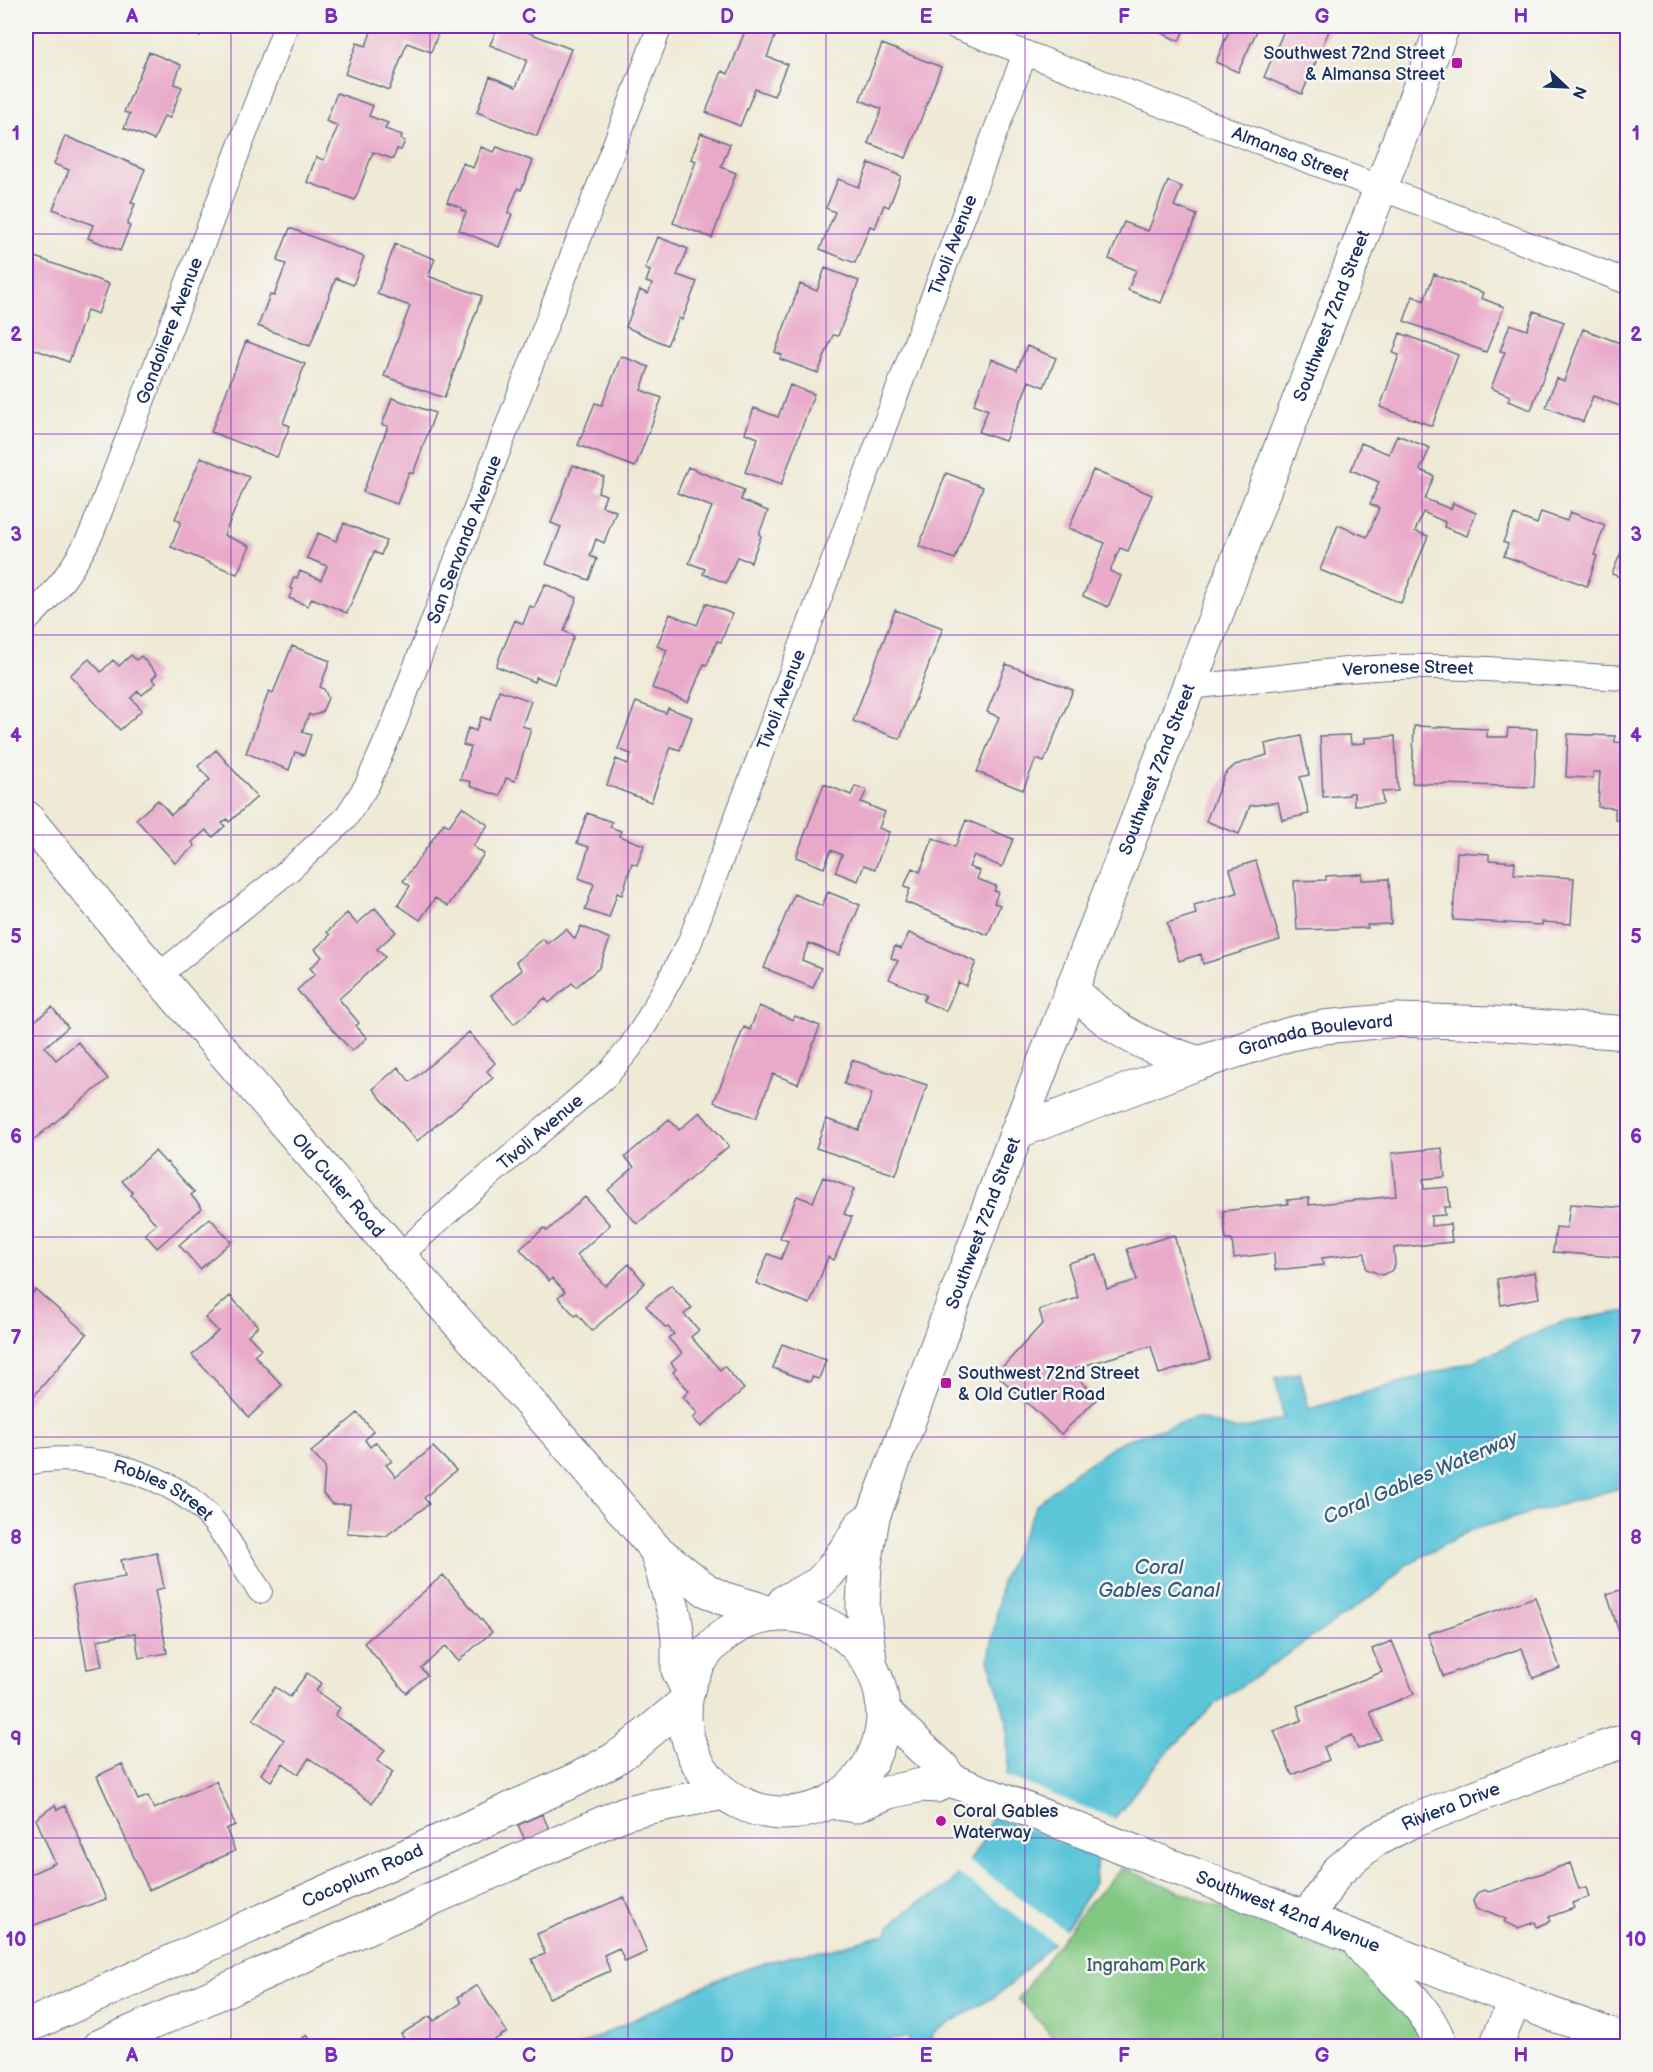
<svg xmlns="http://www.w3.org/2000/svg" width="1653" height="2072" font-family="'Balsamiq Sans',sans-serif">
  <style>
    .green { fill: #81c781; stroke: #4e7b70; stroke-width: 1.5 }
    .water { fill: #5dc6d9; stroke: #3c7a9c; stroke-width: 1.5 }
    .pier { fill: #efead6 }
    .building { fill: #e9aac9 }
    .lines { fill: none; stroke-linecap: round; stroke-linejoin: round }
    .street-casing { stroke: #657088; stroke-width: 26 }
    .secondary-casing { stroke: #657088; stroke-width: 35 }
    .street { stroke: #fff; stroke-width: 24 }
    .secondary { stroke: #fff; stroke-width: 33 }
    .grid { fill: none; stroke: #7b2cbf; stroke-width: 1.5; stroke-opacity: 0.55 }
    .poi-dot { fill: #b5179e; stroke: #f6f6f2; stroke-width: 2 }
    .labels { text-anchor: middle; stroke-width: 5; stroke-linejoin: round; paint-order: stroke }
    .poi-label { font-size: 18px; fill: #1b2f5e; stroke: #f6f6f2; text-anchor: start }
    .street-label { font-size: 18px; fill: #1b2f5e; stroke: #f6f6f2 }
    .park-label { font-size: 18px; fill: #3a5d68; stroke: #f6f6f2 }
    .water-label { font-size: 20px; font-style: italic; fill: #2f5c83; stroke: #f6f6f2 }
    .neatline { fill: none; stroke: #7b2cbf; stroke-width: 2 }
    .grid-label { font-size: 20px; text-anchor: middle; font-weight: bold; fill: #7b2cbf }
  </style>
  <rect width="100%" height="100%" fill="#f6f6f2"/>
  <filter id="ink" filterUnits="userSpaceOnUse"><feTurbulence type="fractalNoise" baseFrequency=".0167" numOctaves="2"/><feDisplacementMap in="SourceGraphic" scale="12" xChannelSelector="R" yChannelSelector="G"/><feConvolveMatrix kernelMatrix="1 2 1 2 8 2 1 2 1" color-interpolation-filters="sRGB"/></filter>
  <filter id="wash" filterUnits="userSpaceOnUse"><feTurbulence type="fractalNoise" baseFrequency=".008" numOctaves="4" result="noise"/><feDisplacementMap in="SourceGraphic" scale="24" xChannelSelector="R" yChannelSelector="G"/><feGaussianBlur stdDeviation="1.35" result="paint"/><feColorMatrix in="noise" values="0 0 0 0 0 0 0 0 0 0 0 0 0 0 0 0 0 1.4 0 .05"/><feComposite in="paint" operator="in"/></filter>
  <g filter="url(#wash)">
    <rect width="100%" height="100%" fill="#efead6"/>
    <path class="green" d="M1122,1868L1353,1962L1390,1988L1430,2046H1062L1018,1999L1084,1909Z"/>
    <path class="water" d="M1627,1311V1486L1471,1530L1406,1565L1381,1590L1215,1704L1158,1762L1117,1815L1097,1860L1094,1883L1072,1920L1053,1943L1009,1986L994,1997L934,2032L927,2046H908L910,2038L888,2039L887,2046H579L722,1977L775,1960L806,1953L830,1950L883,1935L887,1933L890,1925L894,1922L918,1903L940,1892L952,1882L967,1865L980,1845L988,1827L1008,1771L1007,1722L989,1660L1002,1580L1037,1504L1075,1472L1122,1441L1197,1418L1237,1430L1284,1419L1275,1378L1300,1373L1309,1409L1474,1361L1562,1322Z"/>
    <path class="pier" d="M1003,1775L1118,1820L1101,1857L989,1814Z
      M967,1860L1067,1931L1056,1944L956,1872Z"/>
    <g id="blocks">
      <path class="building" d="M26,26H34L26,47Z
        M175,26H205L200,36Z
        M373,26H441L431,52L407,43L389,90L345,74L357,43L366,46Z
        M498,26H511L571,49L537,136L477,112L490,76L516,87L527,60L490,45Z
        M747,26H755L776,34L767,57L787,64L774,96L755,89L740,126L706,112L722,71L728,74Z
        M1154,26H1186L1179,41L1152,29Z
        M1231,26H1259L1238,72L1216,62Z
        M1286,26H1331L1302,94L1264,77Z
        M882,44L941,67L906,158L868,143L882,109L860,100Z
        M149,52L181,65L174,84L182,87L170,118L164,116L154,140L124,128L130,114L124,112Z
        M337,93L373,106L369,116L388,123L385,129L402,135L401,139L405,141L401,150L397,149L393,159L373,152L355,200L307,182L316,157L324,160L338,126L326,121Z
        M701,133L730,144L721,167L736,173L712,238L673,223L696,161L691,159Z
        M65,136L145,169L131,203L135,204L127,225L130,226L120,251L88,238L93,225L53,209L69,170L54,164Z
        M481,147L494,152L497,147L533,161L521,190L518,188L508,213L512,214L499,247L459,230L466,212L461,210L462,208L447,202L463,163L473,168Z
        M869,163L901,176L889,207L884,205L875,228L870,226L855,263L820,249L835,212L826,208L838,179L859,187Z
        M1628,176V197L1620,195Z
        M1168,181L1182,187L1174,206L1197,215L1161,303L1128,290L1136,270L1109,259L1124,222L1148,231Z
        M290,228L364,257L353,285L336,278L310,346L258,326L270,295L274,296L286,264L277,261Z
        M658,237L688,249L677,275L697,282L682,320L679,318L667,345L626,327L640,290L648,294L652,284L646,282L650,271L645,269Z
        M395,244L435,259L428,276L482,296L444,398L384,376L410,306L377,294Z
        M27,254L109,284L98,314L87,310L69,362L26,346V315L32,298L26,296Z
        M825,268L859,281L838,336L833,335L818,373L780,359L782,355L775,352L800,284L817,291Z
        M1434,274L1483,293L1481,298L1504,307L1486,352L1404,321L1413,296L1424,301Z
        M1534,311L1564,322L1531,410L1508,401L1510,396L1491,388L1505,352L1500,351L1510,324L1527,330Z
        M1583,329L1628,346V409L1593,396L1583,422L1546,407L1556,378L1564,381Z
        M1400,333L1458,355L1432,426L1380,407L1399,355L1393,353Z
        M246,341L305,364L283,423L290,426L277,457L211,432Z
        M1027,346L1056,358L1044,387L1029,381L1005,441L979,432L988,410L974,404L992,359L1017,370Z
        M621,356L649,367L641,390L662,398L635,467L578,445L595,403L602,405Z
        M790,385L814,394L781,485L745,472L758,438L745,433L754,408L778,417Z
        M392,398L435,413L413,474L409,472L397,504L363,492L388,426L382,425Z
        M1397,435L1430,448L1420,470L1434,476L1425,499L1451,509L1453,503L1476,513L1467,536L1444,527L1445,522L1423,512L1415,531L1428,536L1401,603L1320,570L1338,525L1367,537L1379,508L1370,504L1379,482L1351,470L1361,443L1389,454Z
        M201,457L249,477L224,535L250,546L237,574L171,547L181,522L175,519Z
        M573,465L604,477L598,492L606,495L602,506L616,511L604,543L596,539L590,556L597,559L589,580L546,564L561,527L551,523Z
        M688,467L744,490L741,500L768,511L759,534L761,536L751,562L737,557L726,583L703,574L705,569L689,563L712,507L677,493Z
        M1093,470L1152,495L1128,551L1120,548L1110,571L1121,576L1108,607L1083,596L1105,543L1069,528Z
        M946,473L983,487L955,559L919,546Z
        M1541,512L1567,521L1570,512L1605,525L1594,555L1597,556L1587,586L1504,556L1508,544L1503,542L1514,515L1537,524Z
        M344,523L386,541L381,555L374,552L347,613L312,598L308,606L289,598L293,589L290,588L294,577L297,578L300,571L321,580L327,566L307,558L318,533L336,541Z
        M1628,535V580L1612,574Z
        M545,584L577,598L564,631L574,636L554,684L536,677L534,682L496,666L515,620L523,624L530,606L534,608Z
        M706,603L732,614L721,642L717,641L707,665L704,664L688,702L652,688L667,650L657,646L670,614L697,625Z
        M895,610L943,628L900,739L853,721Z
        M292,646L330,661L320,687L324,689L328,698L322,712L312,716L309,714L302,732L311,735L304,755L295,752L289,770L246,753L269,691L273,693Z
        M131,655L136,660L141,656L157,674L152,679L156,683L142,695L138,691L131,698L142,710L120,730L70,675L89,659L101,672L113,660L119,666Z
        M1006,664L1073,690L1044,762L1036,759L1023,790L977,772L999,717L987,712Z
        M499,690L531,701L522,726L531,729L515,781L506,778L500,796L470,786L471,782L460,779L471,747L463,745L468,728L476,731L481,717L490,720Z
        M636,702L666,713L668,708L692,717L680,750L671,747L651,802L607,785L616,759L628,764L631,754L618,749Z
        M1414,726L1487,729V737H1507L1508,728L1537,729L1534,787L1412,783Z
        M1568,734L1615,736V742L1628,743V820H1615V808L1598,807L1600,772H1593V778L1566,777Z
        M1350,735L1351,744L1365,743V738L1395,736L1398,791L1382,792L1383,804L1354,805V793H1349V795L1323,797L1320,736Z
        M1301,736L1309,775L1300,777L1309,814L1282,820L1278,802L1250,806L1239,834L1206,821L1225,774L1235,765L1267,755L1265,744Z
        M216,750L257,797L229,822L227,819L222,823L225,826L213,837L206,830L192,842L195,846L175,863L136,819L158,800L171,815L210,780L198,766Z
        M824,784L851,795L855,786L867,790L861,802L885,812L879,828L889,832L875,869L864,865L858,881L835,872L842,855L831,850L824,868L796,857Z
        M462,807L488,825L473,846L484,854L448,906L435,898L420,920L398,905L410,886L403,881L444,823L449,826Z
        M587,813L612,822L610,827L621,831L619,836L644,845L637,865L632,863L622,895L617,893L609,918L585,910L594,884L579,878L589,847L577,843Z
        M966,820L1013,839L1002,867L974,855L969,867L980,871L977,879L996,886L994,891L998,892L994,903L1000,905L988,935L905,902L910,889L904,887L912,868L920,872L933,838L955,847Z
        M1457,852L1489,854V860L1515,862L1514,874L1574,878L1571,924L1542,922V925L1453,920Z
        M1256,861L1280,940L1203,964L1201,954L1179,961L1167,923L1196,914L1194,905L1237,893L1230,869Z
        M1362,874V880L1389,879L1391,924L1367,925L1368,928L1297,930L1294,881L1326,880V876Z
        M828,892L860,905L839,955L809,943L802,960L821,968L813,988L764,968L794,894L822,906Z
        M375,908L396,932L377,949L385,957L339,999L359,1023L356,1026L367,1038L352,1051L297,990L315,974L310,968L322,957L315,949L330,935L327,932L347,913L357,924Z
        M581,926L610,939L599,968L576,987L572,983L549,1003L545,998L514,1024L491,995L522,970L516,962L543,939L547,944L566,929L575,939Z
        M909,933L976,962L966,986L958,982L946,1011L923,1001L926,995L889,979L898,961L891,958L895,946L901,949Z
        M759,1006L793,1020L795,1016L820,1026L798,1084L773,1074L756,1118L714,1102L744,1027L750,1030Z
        M52,1007L68,1027L45,1047L56,1060L78,1042L108,1079L26,1146V1028Z
        M469,1032L495,1063L487,1071L493,1078L417,1141L373,1089L398,1067L410,1082Z
        M852,1060L927,1085L896,1175L816,1148L826,1119L859,1130L872,1093L844,1084Z
        M700,1112L729,1146L637,1224L608,1190L634,1167L625,1157L669,1119L679,1130Z
        M1442,1148L1445,1177L1423,1179L1424,1189L1448,1187L1450,1207H1444L1445,1215L1431,1216V1226L1450,1224L1452,1242L1394,1248L1395,1265L1391,1271L1382,1275L1366,1269L1365,1253L1322,1258L1323,1265L1275,1270L1274,1253L1234,1258L1232,1240H1226L1223,1211L1288,1204L1287,1200L1309,1198V1205L1396,1196L1392,1153Z
        M155,1151L166,1163L167,1162L194,1192L191,1195L202,1208L157,1248L145,1234L156,1224L131,1195L133,1193L122,1181Z
        M823,1177L854,1189L844,1214L852,1217L834,1260L828,1257L810,1304L756,1283L768,1254L781,1259L788,1241L780,1238L797,1196L813,1202Z
        M585,1197L610,1225L577,1255L605,1286L629,1264L645,1283L592,1331L577,1314L575,1316L558,1297L565,1292L552,1278L549,1281L520,1249L544,1228L547,1231Z
        M1570,1204L1628,1208V1258L1553,1252L1556,1227L1567,1228Z
        M210,1218L231,1242L200,1269L179,1245Z
        M1174,1235L1210,1359L1159,1374L1151,1346L1076,1368L1072,1372L1098,1398L1061,1434L996,1374L1043,1323L1039,1310L1078,1298L1068,1263L1097,1255L1107,1289L1137,1280L1127,1249Z
        M1535,1272L1539,1298L1501,1305L1497,1279Z
        M671,1285L692,1308L684,1314L699,1330L691,1337L720,1370L724,1366L744,1389L701,1427L693,1418L698,1414L683,1397L689,1391L673,1372L676,1369L671,1363L682,1353L668,1338L674,1334L668,1327L666,1328L646,1306Z
        M36,1290L87,1334L26,1405V1302Z
        M230,1296L258,1326L248,1335L261,1349L254,1355L282,1385L249,1417L192,1355L218,1331L205,1318Z
        M782,1344L826,1360L819,1379L812,1377L810,1382L773,1368Z
        M358,1413L373,1431L365,1440L370,1447L376,1442L392,1461L386,1465L396,1477L433,1447L456,1470L424,1498L429,1504L386,1536L347,1533L350,1504H332L323,1494L325,1467L311,1452Z
        M157,1553L164,1588L155,1590L167,1653L139,1658L135,1633L97,1640L102,1666L87,1669L72,1586L125,1577L121,1560Z
        M443,1575L492,1632L458,1661L446,1646L421,1668L427,1675L406,1693L364,1643Z
        M1628,1588V1637L1621,1639L1607,1594Z
        M1535,1597L1560,1668L1533,1678L1522,1648L1443,1676L1428,1634Z
        M1392,1641L1414,1694L1370,1712L1381,1739L1358,1749L1352,1735L1324,1747L1329,1760L1292,1775L1274,1731L1302,1720L1297,1706L1382,1672L1372,1649Z
        M307,1673L321,1683L316,1691L340,1708L335,1715L385,1750L377,1761L393,1772L372,1803L309,1758L298,1774L283,1763L271,1781L261,1774L284,1740L253,1719L275,1687L290,1697Z
        M122,1764L138,1800L148,1796L154,1809L216,1781L235,1825L226,1829L235,1851L149,1890L97,1776Z
        M55,1805L57,1810L65,1806L106,1899L26,1928V1876L55,1863L36,1819Z
        M542,1814L550,1831L526,1842L518,1825Z
        M1570,1863L1579,1889L1586,1887L1589,1897L1572,1903L1574,1908L1549,1917L1551,1921L1537,1927L1535,1922L1518,1928L1504,1922L1506,1919L1487,1911L1484,1912L1476,1909L1473,1901L1477,1893L1484,1890L1489,1892Z
        M1628,1869V1891H1627L1621,1872Z
        M624,1897L647,1952L625,1962L619,1948L604,1955L610,1971L549,1998L532,1959L545,1954L537,1934Z
        M477,1985L507,2032L487,2045L486,2043L480,2046H409L401,2034L430,2016L434,2021L461,2003L458,1997Z
        M307,2035L314,2046H292Z"/>
    </g>
  </g>
  <g filter="url(#ink)">
    <use href="#blocks" fill-opacity="0" stroke="#657088" stroke-width="1.5"/>
    <g class="lines">
      <g class="street-casing">
        <g id="street">
          <path id="s1" d="M954,26L1628,282"/>
          <path id="s2" d="M26,621C55,593 74,569 92,532L286,26"/>
          <path id="s3" d="M1189,687C1258,681 1326,669 1394,667C1472,665 1550,675 1628,678"/>
          <path id="s4" d="M158,976L288,871L345,819L367,785L395,721L660,26"/>
          <path id="s5" d="M399,1256L472,1190L608,1074L629,1049L646,1023L689,944L1025,53"/>
          <path id="s6" d="M26,1463C83,1451 163,1471 205,1512C227,1534 242,1566 260,1591"/>
        </g>
      </g>
      <g class="secondary-casing">
        <g id="secondary">
          <path id="s7" d="M26,817L158,976L399,1256L587,1467L656,1550L706,1590L722,1598L756,1608L771,1615"/>
          <path d="M1073,991C1087,1003 1101,1017 1116,1027C1142,1045 1170,1053 1199,1063"/>
          <path id="s8" d="M1017,1132L1199,1063L1290,1034L1324,1027L1397,1020L1492,1023L1628,1033"/>
          <path d="M656,1550L675,1616L678,1640V1670L687,1689"/>
          <path d="M775,1614L785,1601L818,1584L829,1573L851,1542L861,1525L871,1518"/>
          <circle cx="784" cy="1714" r="99"/>
          <path id="s9" d="M871,1666L863,1608L865,1565L873,1517L1017,1132L1443,26"/>
          <path id="s10" d="M883,1711L942,1767L951,1780L1554,2015L1628,2041"/>
          <path d="M830,1802L855,1806L889,1792L922,1785L936,1786L951,1780"/>
          <path id="s11" d="M1306,1919L1337,1872L1372,1842L1410,1822L1594,1751L1628,1740"/>
          <path d="M1360,1945C1390,1982 1424,1998 1441,2046"/>
          <path id="s12" d="M26,2027L577,1779L613,1760L630,1748L685,1702"/>
          <path d="M100,2046L625,1813L649,1807L724,1793"/>
          <path d="M1496,2046L1515,1999"/>
        </g>
      </g>
      <use href="#street" class="street"/>
      <use href="#secondary" class="secondary"/>
    </g>
  </g>
  <path class="grid" d="M231,26V2046M430,26V2046M628,26V2046M826,26V2046M1025,26V2046M1223,26V2046M1422,26V2046M26,234H1628M26,434H1628M26,635H1628M26,835H1628M26,1036H1628M26,1237H1628M26,1437H1628M26,1638H1628M26,1838H1628"/>
  <g class="poi-dot">
    <rect x="1451" y="57" width="12" height="12" rx="3"/>
    <rect x="940" y="1377" width="12" height="12" rx="3"/>
    <circle cx="941" cy="1821" r="6"/>
  </g>
  <g class="labels">
    <g class="poi-label">
      <text x="1445" y="59" text-anchor="end">Southwest 72nd Street<tspan x="1445" dy="21">&amp; Almansa Street</tspan></text>
      <text x="958" y="1379">Southwest 72nd Street<tspan x="958" dy="21">&amp; Old Cutler Road</tspan></text>
      <text x="953" y="1817">Coral Gables<tspan x="953" dy="21">Waterway</tspan></text>
    </g>
    <g class="street-label">
      <text dy="6" stroke="none"><textPath href="#s1" startOffset="360">Almansa Street</textPath></text>
      <text dy="6" stroke="none"><textPath href="#s5" startOffset="1178">Tivoli Avenue</textPath></text>
      <text dy="6" stroke="none"><textPath href="#s9" startOffset="1436">Southwest 72nd Street</textPath></text>
      <text dy="6" stroke="none"><textPath href="#s2" startOffset="327">Gondoliere Avenue</textPath></text>
      <text dy="6" stroke="none"><textPath href="#s4" startOffset="549">San Servando Avenue</textPath></text>
      <text dy="6" stroke="none"><textPath href="#s3" startOffset="220">Veronese Street</textPath></text>
      <text dy="6" stroke="none"><textPath href="#s5" startOffset="692">Tivoli Avenue</textPath></text>
      <text dy="6" stroke="none"><textPath href="#s9" startOffset="950">Southwest 72nd Street</textPath></text>
      <text dy="6" stroke="none"><textPath href="#s8" startOffset="315">Granada Boulevard</textPath></text>
      <text dy="6" stroke="none"><textPath href="#s5" startOffset="188">Tivoli Avenue</textPath></text>
      <text dy="6" stroke="none"><textPath href="#s7" startOffset="483">Old Cutler Road</textPath></text>
      <text dy="6" stroke="none"><textPath href="#s9" startOffset="464">Southwest 72nd Street</textPath></text>
      <text dy="6" stroke="none"><textPath href="#s6" startOffset="144">Robles Street</textPath></text>
      <text dy="6" stroke="none"><textPath href="#s11" startOffset="189">Riviera Drive</textPath></text>
      <text dy="6" stroke="none"><textPath href="#s12" startOffset="369">Cocoplum Road</textPath></text>
      <text dy="6" stroke="none"><textPath href="#s10" startOffset="459">Southwest 42nd Avenue</textPath></text>
    </g>
    <g class="park-label">
      <text x="1146" y="1971">Ingraham Park</text>
    </g>
    <g class="water-label">
      <text transform="translate(1420 1477) rotate(-23)" y="7">Coral Gables Waterway</text>
      <text x="1159" y="1574">Coral<tspan x="1159" dy="23">Gables Canal</tspan></text>
    </g>
  </g>
  <rect width="1653" height="2072" fill="none" stroke="#f6f6f2" stroke-width="66"/>
  <g transform="translate(1566 87) rotate(113)" stroke="#f6f6f2" stroke-width="4.5" paint-order="stroke">
  <path d="M0-4.5L10 22L0 15L-10 22Z" fill="#1b2f5e"/>
  <text y="-9" font-size="16" font-weight="bold" text-anchor="middle" fill="#1b2f5e">N</text>
  </g>
  <rect x="33" y="33" width="1587" height="2006" class="neatline"/>
  <g class="grid-label">
    <text x="132" y="23">A</text>
    <text x="331" y="23">B</text>
    <text x="529" y="23">C</text>
    <text x="727" y="23">D</text>
    <text x="926" y="23">E</text>
    <text x="1124" y="23">F</text>
    <text x="1322" y="23">G</text>
    <text x="1521" y="23">H</text>
    <text x="16" y="140">1</text>
    <text x="1636" y="140">1</text>
    <text x="16" y="341">2</text>
    <text x="1636" y="341">2</text>
    <text x="16" y="541">3</text>
    <text x="1636" y="541">3</text>
    <text x="16" y="742">4</text>
    <text x="1636" y="742">4</text>
    <text x="16" y="943">5</text>
    <text x="1636" y="943">5</text>
    <text x="16" y="1143">6</text>
    <text x="1636" y="1143">6</text>
    <text x="16" y="1344">7</text>
    <text x="1636" y="1344">7</text>
    <text x="16" y="1544">8</text>
    <text x="1636" y="1544">8</text>
    <text x="16" y="1745">9</text>
    <text x="1636" y="1745">9</text>
    <text x="16" y="1946">10</text>
    <text x="1636" y="1946">10</text>
    <text x="132" y="2062">A</text>
    <text x="331" y="2062">B</text>
    <text x="529" y="2062">C</text>
    <text x="727" y="2062">D</text>
    <text x="926" y="2062">E</text>
    <text x="1124" y="2062">F</text>
    <text x="1322" y="2062">G</text>
    <text x="1521" y="2062">H</text>
  </g>
</svg>
